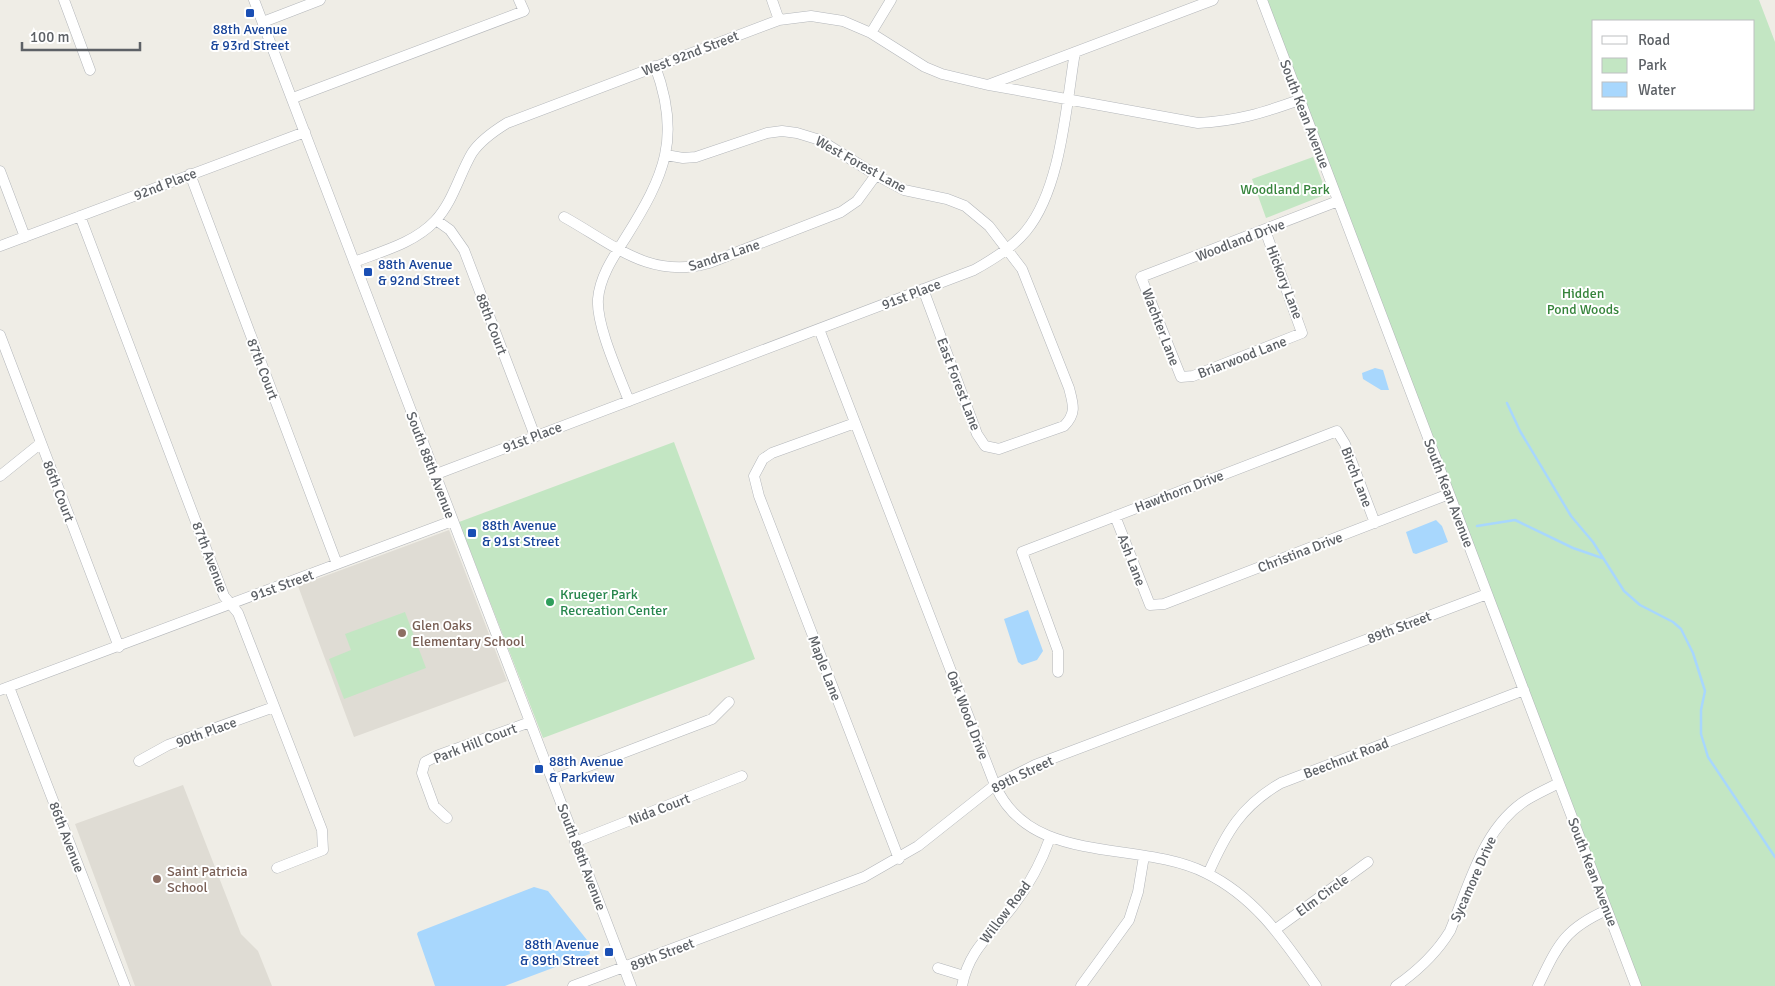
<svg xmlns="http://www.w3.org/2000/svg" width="1775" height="986" font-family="Signika,sans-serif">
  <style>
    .education { fill: #dfdcd4 }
    .green { fill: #c3e6c3; fill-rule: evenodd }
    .water { fill: #a8d7fd }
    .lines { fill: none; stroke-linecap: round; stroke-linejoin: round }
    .stream { stroke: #a8d7fd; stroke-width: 2.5 }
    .minor-casing { stroke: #b3b6ba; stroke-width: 11 }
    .minor { stroke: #fff; stroke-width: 10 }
    .transit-dot { fill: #1a4fb4; stroke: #fff; stroke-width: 2 }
    .leisure-dot { fill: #2e9e5b; stroke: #fff; stroke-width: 2 }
    .education-dot { fill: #8d6e63; stroke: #fff; stroke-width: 2 }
    .labels { text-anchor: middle; stroke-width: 4; stroke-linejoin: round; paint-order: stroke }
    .transit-label { font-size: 14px; fill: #164399; stroke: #fff; text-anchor: start }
    .street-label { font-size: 14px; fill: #5d6166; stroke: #fff }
    .park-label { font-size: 14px; fill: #36843b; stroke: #fff }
    .leisure-label { font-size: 14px; fill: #27864d; stroke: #fff; text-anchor: start }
    .education-label { font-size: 14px; fill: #785e54; stroke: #fff; text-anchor: start }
  </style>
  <rect width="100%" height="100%" fill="#efede6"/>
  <path class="education" d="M449,530L507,681L354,737L298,586Z
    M183,785L241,934L258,951L272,986H135L75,824Z"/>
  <path class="green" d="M1262,0H1759L1775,42V986H1637ZM1594,21H1754V109H1594Z
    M1313,157L1327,194L1266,218L1252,179Z
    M674,442L755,659L543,738L459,522Z
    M405,612L426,668L344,699L329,659L351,650L345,634Z"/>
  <path class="water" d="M1375,368L1383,370L1389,390H1381L1363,379L1362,373Z
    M1436,520L1442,526L1448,542L1416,554L1413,553L1406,532Z
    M1028,610L1043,651L1037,660L1022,665L1018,662L1004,619Z
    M534,887L548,891L587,940L590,954L505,986H435L417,934L418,932Z"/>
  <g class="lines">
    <path class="stream" d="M1507,403L1520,431L1571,516L1593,542L1624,591L1640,605L1673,622L1681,629L1693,653L1705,691L1701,710V734L1708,757L1775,857
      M1477,526L1515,520L1573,548L1602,558"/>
    <g class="minor-casing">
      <path id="minor" d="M64,0L90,70
        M254,0L631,986
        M772,0L779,20
        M1262,0L1636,986
        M263,22L320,0
        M871,33L891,0
        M989,85L1198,123C1237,121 1263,113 1299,100
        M293,98L524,11L519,0
        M666,155L683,158L696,157L767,133L782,131L797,133L820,140L876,175L904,190L947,199L965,206L989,226L1022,269L1069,388C1073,404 1077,413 1064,426L999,449L985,446L977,434L923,289
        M0,171L25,237
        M190,174L337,564
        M80,216L224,596L238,613L322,830L323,850L277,868
        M564,217C613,244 650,280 709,263L841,212L857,201L876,175
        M436,220L450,230L464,250L535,436
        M1265,230L1302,333L1193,376L1181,377L1141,277L1338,201
        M0,246L305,132
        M354,262C383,251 414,243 435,221C453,202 459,175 472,153C480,141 494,131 507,123L779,20L811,16L843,21L871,33L925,67L942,74L988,85L1213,0
        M819,329L995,785C1031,867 1138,839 1206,873C1257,898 1285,942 1316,986
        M0,335L119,647
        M629,401C619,375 596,325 598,299C600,276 614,256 626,237C664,176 682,138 655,66
        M434,475L974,270C992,260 1012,248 1026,231C1061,189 1066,106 1075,52
        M0,476L41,443
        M754,476L759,496L899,859
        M754,476L763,459L772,453L855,423
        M1115,516L1150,605L1164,604L1449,494
        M1058,672V651L1022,552L1337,431L1345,444L1375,523
        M9,687L125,986
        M0,690L452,521
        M139,761L168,745L274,707
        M552,780L712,719L729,702
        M447,818L434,806L422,773L425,762L439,755L530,722
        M575,842L742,776
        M1208,874C1226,833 1241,806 1281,783L1524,690
        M1276,929L1368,862
        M938,968L964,976
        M573,986L864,877L918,846L995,785L1035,765L1487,594
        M962,986C969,949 992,934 1013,906C1029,885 1041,863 1050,838
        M1081,986L1129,920L1138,892L1144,856
        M1396,986C1419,970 1436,954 1450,931C1469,886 1483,826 1528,799C1538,793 1549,788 1559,783
        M1538,986C1558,945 1564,929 1607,910"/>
    </g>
    <use href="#minor" class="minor"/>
  </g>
  <g class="transit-dot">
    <rect x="245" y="8" width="10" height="10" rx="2.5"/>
    <rect x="363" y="267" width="10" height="10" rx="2.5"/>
    <rect x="467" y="528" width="10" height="10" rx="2.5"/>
    <rect x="534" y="764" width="10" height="10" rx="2.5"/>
    <rect x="604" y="947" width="10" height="10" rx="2.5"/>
  </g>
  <circle class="leisure-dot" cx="550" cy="602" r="5"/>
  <g class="education-dot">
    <circle cx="402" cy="633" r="5"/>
    <circle cx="157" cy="879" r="5"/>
  </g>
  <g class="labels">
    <g class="transit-label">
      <text x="250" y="34" text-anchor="middle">88th Avenue<tspan x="250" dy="16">&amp; 93rd Street</tspan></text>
      <text x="378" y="269">88th Avenue<tspan x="378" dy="16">&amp; 92nd Street</tspan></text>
      <text x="482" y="530">88th Avenue<tspan x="482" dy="16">&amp; 91st Street</tspan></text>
      <text x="549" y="766">88th Avenue<tspan x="549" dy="16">&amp; Parkview</tspan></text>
      <text x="599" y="949" text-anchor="end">88th Avenue<tspan x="599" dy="16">&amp; 89th Street</tspan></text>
    </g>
    <g class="street-label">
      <text transform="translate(690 53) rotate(-21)" y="5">West 92nd Street</text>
      <text transform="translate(1305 114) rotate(69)" y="5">South Kean Avenue</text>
      <text transform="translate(861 164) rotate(29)" y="5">West Forest Lane</text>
      <text transform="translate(165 184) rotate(-21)" y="5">92nd Place</text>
      <text transform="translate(1240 240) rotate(-21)" y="5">Woodland Drive</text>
      <text transform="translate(724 255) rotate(-18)" y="5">Sandra Lane</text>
      <text transform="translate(1285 282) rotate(69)" y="5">Hickory Lane</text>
      <text transform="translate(911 294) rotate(-21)" y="5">91st Place</text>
      <text transform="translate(492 324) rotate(69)" y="5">88th Court</text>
      <text transform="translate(1161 327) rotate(69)" y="5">Wachter Lane</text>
      <text transform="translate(1242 357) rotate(-21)" y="5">Briarwood Lane</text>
      <text transform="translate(263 369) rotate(69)" y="5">87th Court</text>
      <text transform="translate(959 384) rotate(69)" y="5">East Forest Lane</text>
      <text transform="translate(532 437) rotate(-21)" y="5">91st Place</text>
      <text transform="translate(431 465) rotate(69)" y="5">South 88th Avenue</text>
      <text transform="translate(1357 477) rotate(69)" y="5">Birch Lane</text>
      <text transform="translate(59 491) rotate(69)" y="5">86th Court</text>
      <text transform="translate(1179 491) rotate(-21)" y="5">Hawthorn Drive</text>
      <text transform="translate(1449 493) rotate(69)" y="5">South Kean Avenue</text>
      <text transform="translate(1300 552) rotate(-21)" y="5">Christina Drive</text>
      <text transform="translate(210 557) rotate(69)" y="5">87th Avenue</text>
      <text transform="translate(1132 560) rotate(69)" y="5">Ash Lane</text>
      <text transform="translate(282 585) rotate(-20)" y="5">91st Street</text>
      <text transform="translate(1399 627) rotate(-21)" y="5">89th Street</text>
      <text transform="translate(825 668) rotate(69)" y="5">Maple Lane</text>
      <text transform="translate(968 715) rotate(69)" y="5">Oak Wood Drive</text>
      <text transform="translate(206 732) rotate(-20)" y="5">90th Place</text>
      <text transform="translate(475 743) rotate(-21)" y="5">Park Hill Court</text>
      <text transform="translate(1346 758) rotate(-21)" y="5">Beechnut Road</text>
      <text transform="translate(1022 774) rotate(-26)" y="5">89th Street</text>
      <text transform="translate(659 809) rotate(-21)" y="5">Nida Court</text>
      <text transform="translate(67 837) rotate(69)" y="5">86th Avenue</text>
      <text transform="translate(582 857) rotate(69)" y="5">South 88th Avenue</text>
      <text transform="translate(1593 872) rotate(69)" y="5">South Kean Avenue</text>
      <text transform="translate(1473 879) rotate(-66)" y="5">Sycamore Drive</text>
      <text transform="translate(1322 895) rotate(-36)" y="5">Elm Circle</text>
      <text transform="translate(1005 912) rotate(-53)" y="5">Willow Road</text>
      <text transform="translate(662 954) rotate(-21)" y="5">89th Street</text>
    </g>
    <g class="park-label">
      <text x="1285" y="194">Woodland Park</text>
      <text x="1583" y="298">Hidden<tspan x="1583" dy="16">Pond Woods</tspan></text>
    </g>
    <g class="leisure-label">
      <text x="560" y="599">Krueger Park<tspan x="560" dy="16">Recreation Center</tspan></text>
    </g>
    <g class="education-label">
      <text x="412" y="630">Glen Oaks<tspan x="412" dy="16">Elementary School</tspan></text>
      <text x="167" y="876">Saint Patricia<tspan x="167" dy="16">School</tspan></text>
    </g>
  </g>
  <rect x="1592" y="20" width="162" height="90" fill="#ffffff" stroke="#bec0c2"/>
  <rect x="1602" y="36" width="25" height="8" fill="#ffffff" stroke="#bec0c2"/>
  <text x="1638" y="45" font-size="15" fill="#5d6166">Road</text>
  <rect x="1602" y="58" width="25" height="15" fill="#c3e6c3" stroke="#bec0c2"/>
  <text x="1638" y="70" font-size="15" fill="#5d6166">Park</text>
  <rect x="1602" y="82" width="25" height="15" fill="#a8d7fd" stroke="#bec0c2"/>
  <text x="1638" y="95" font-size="15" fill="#5d6166">Water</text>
  <path d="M22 42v8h118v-8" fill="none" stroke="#5d6166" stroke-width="2.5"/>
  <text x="30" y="42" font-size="15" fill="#5d6166" stroke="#ffffff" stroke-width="4" paint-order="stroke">100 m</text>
</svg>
